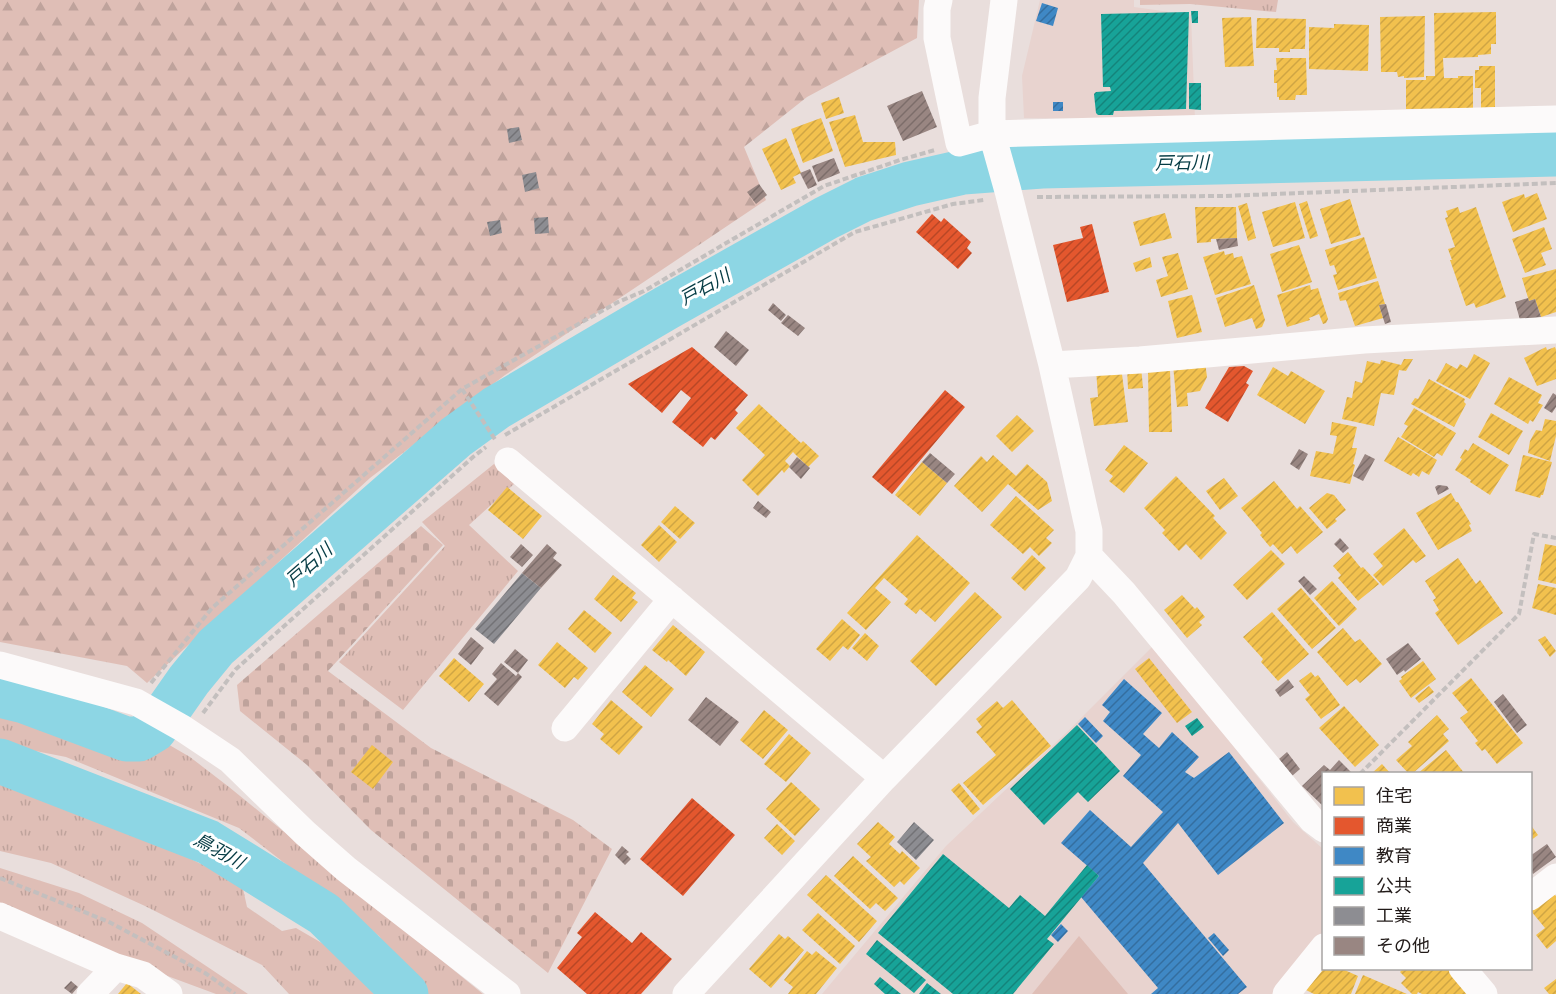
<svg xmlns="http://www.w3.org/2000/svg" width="1556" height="994" font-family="'Titillium Web','Noto Sans JP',sans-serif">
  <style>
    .built { fill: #e8d3cf }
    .grass { fill: url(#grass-tufts) }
    .forest { fill: url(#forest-firs) }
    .cemetery { fill: url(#cemetery-stones) }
    .garden { fill: #dfbeb6 }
    .homes { fill: url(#homes-hatch) }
    .shops { fill: url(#shops-hatch) }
    .schools { fill: url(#schools-hatch) }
    .public { fill: url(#public-hatch) }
    .industry { fill: url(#industry-hatch) }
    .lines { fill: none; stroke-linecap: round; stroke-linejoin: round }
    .river { stroke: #8dd6e4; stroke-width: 45 }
    .building { fill: url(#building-hatch) }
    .path { stroke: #c3bfbe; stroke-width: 4; stroke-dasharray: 6 3; stroke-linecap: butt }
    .minor { stroke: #fcfafa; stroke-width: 27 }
    .labels { text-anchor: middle; stroke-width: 6; stroke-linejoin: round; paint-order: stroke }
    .water-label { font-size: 18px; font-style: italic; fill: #053b44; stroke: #fff }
  </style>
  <defs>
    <pattern id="grass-tufts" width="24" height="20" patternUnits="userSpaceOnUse" patternTransform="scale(1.5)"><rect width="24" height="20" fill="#dfbeb6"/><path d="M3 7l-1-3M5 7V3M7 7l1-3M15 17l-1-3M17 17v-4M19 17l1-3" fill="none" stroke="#bfa39c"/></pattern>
    <pattern id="forest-firs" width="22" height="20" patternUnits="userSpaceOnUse" patternTransform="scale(1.5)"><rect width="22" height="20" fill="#dfbeb6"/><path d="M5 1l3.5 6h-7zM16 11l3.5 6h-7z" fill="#bfa39c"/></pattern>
    <pattern id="cemetery-stones" width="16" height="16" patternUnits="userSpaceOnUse" patternTransform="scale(1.5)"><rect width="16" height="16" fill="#dfbeb6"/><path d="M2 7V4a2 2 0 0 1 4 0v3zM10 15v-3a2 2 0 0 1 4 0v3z" fill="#bfa39c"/></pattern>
    <pattern id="homes-hatch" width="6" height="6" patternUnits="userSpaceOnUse" patternTransform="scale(1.5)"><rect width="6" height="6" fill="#f2c14e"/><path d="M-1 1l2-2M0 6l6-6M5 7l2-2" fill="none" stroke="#cfa544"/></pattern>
    <pattern id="shops-hatch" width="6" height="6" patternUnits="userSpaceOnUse" patternTransform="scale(1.5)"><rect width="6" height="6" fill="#e4572e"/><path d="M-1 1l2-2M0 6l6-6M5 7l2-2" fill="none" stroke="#b84726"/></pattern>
    <pattern id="schools-hatch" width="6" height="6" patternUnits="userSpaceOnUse" patternTransform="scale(1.5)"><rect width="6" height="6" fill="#3f88c5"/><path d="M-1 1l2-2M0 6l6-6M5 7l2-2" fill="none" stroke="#346e9f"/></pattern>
    <pattern id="public-hatch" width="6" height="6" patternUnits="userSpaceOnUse" patternTransform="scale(1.5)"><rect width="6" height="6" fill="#17a398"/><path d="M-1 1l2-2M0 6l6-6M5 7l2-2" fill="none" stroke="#14847b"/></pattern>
    <pattern id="industry-hatch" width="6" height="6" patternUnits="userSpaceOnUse" patternTransform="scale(1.5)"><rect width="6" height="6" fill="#8d8d92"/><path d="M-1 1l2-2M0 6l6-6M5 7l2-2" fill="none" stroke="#737276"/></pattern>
    <pattern id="building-hatch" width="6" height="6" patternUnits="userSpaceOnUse" patternTransform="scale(1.5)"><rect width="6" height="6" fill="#998682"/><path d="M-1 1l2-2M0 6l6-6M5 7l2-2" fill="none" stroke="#7c6d6a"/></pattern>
  </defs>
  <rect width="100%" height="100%" fill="#e9dedc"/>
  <path class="built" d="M1040,0H1134V7L1191,15L1195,119L1024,118L1022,76Z
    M1154,645L1293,822L1323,849V936L1276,994H822L946,846L1069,730Z"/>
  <path class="grass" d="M1140,0H1278L1276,12L1190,4L1140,5Z
    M494,464L514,484L469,525L518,571L403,710L339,662L445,546L422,522Z
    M0,687L42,697L128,721L190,757L229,787L483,994H419L379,936L239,828L66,757L0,744Z
    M0,777L142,835L242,884L247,907L282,931L296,928L401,989L405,994H289L262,965L145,906L51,863L0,851Z
    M0,868L79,893L142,923L248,994H216L0,914Z"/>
  <path class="forest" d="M0,0H919L917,38L807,97L744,147L766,200L505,375L370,478L147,683L127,666L0,642Z"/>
  <path class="cemetery" d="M421,526L443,545L328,671L431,748L573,820L612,849L548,973L371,830L307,765L240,711L237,685Z"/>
  <path class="garden" d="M1079,936L1128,994H1032Z"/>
  <path class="homes" d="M1496,12V44H1491V54L1478,55V57L1443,58L1444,78H1458V76H1473V108L1406,109V80H1426V76H1435L1434,13Z
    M1425,16L1424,77L1404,78V76L1398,77L1397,72H1381L1380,17Z
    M1251,17L1254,66L1225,67L1222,18Z
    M1257,18L1306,19L1305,49H1290V52H1279V48H1256Z
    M1334,24L1369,25L1368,71L1309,69V27L1334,28Z
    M1276,58H1306L1307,95H1296L1295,100H1279V97H1277V83H1274V70H1277Z
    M1479,66H1495V107L1481,108V88H1475V70H1479Z
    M839,97L844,113L826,119L821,103Z
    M855,115L863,142H895L896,155L845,167L829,122Z
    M821,118L833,151L803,163L791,129Z
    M786,138L801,173L793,177L796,183L781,190L762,149Z
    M1537,193L1547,219L1513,232L1502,202L1524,194L1525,198Z
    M1350,199L1361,235L1331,244L1320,209Z
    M1307,201L1318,236L1310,239L1299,204Z
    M1295,202L1305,238L1273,247L1262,212Z
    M1247,203L1256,238L1248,241L1238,206Z
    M1195,207H1236L1237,238L1211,239V242L1197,243Z
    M1458,207L1460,213L1476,207L1506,297L1476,308L1474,303L1466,306L1450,260H1452L1448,249L1455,247L1445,218L1448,217L1446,211Z
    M1165,213L1172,238L1140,246L1133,222Z
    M1544,227L1552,249L1541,253L1546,265L1525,273L1512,239Z
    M1364,237L1377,278L1338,290L1333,275L1337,274L1334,265L1330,266L1325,250Z
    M1299,245L1312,282L1282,292L1270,254Z
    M1224,251L1225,255L1233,253L1234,258L1242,256L1251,284L1215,295L1203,257Z
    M1178,253L1188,289L1161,297L1156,280L1168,276L1162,257Z
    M1150,257L1152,267L1136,272L1133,263Z
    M1556,269V312L1541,317L1535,299L1529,301L1522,278Z
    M1378,281L1385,304L1379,305L1383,318L1355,326L1346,300L1340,301L1338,293Z
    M1254,285L1265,320L1262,327L1256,329L1252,318L1225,327L1216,298Z
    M1310,285L1311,290L1318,288L1328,319L1326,323L1323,324L1319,314L1309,318L1310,320L1287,327L1277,295Z
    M1192,295L1202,332L1177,338L1168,301Z
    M1546,347L1547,350L1555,347L1556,350V379L1537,386L1524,358Z
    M1474,354L1490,363L1470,399L1436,381L1446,363L1457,369L1460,364L1467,368Z
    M1404,359H1413L1406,371L1399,370L1394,395L1381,393L1374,426L1342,419L1347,397L1352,398L1355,381L1362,383L1367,361L1380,364L1381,360L1401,365Z
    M1205,362L1207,377L1200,391L1187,393L1188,406L1177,407L1173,365Z
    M1121,366L1128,422L1094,426L1090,398L1098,397L1096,369Z
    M1141,366L1143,388L1128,389L1127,367Z
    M1273,367L1288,376L1291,371L1325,391L1305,424L1257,395Z
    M1148,370H1170L1172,432H1149Z
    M1509,377L1542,395L1538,403L1543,405L1533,422L1530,420L1528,424L1494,404Z
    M1429,379L1465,399L1464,402L1466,404L1454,427L1411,404L1415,398L1418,399Z
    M759,404L801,443L803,441L819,456L808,467L793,452L785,461L790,466L784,473L782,470L758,496L742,480L765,455L736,428Z
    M1414,408L1456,433L1442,456L1437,453L1434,457L1401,437L1408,426L1404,424Z
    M1491,413L1523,431L1509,455L1478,437Z
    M1017,415L1034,431L1012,452L996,436Z
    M1545,419L1556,421V436L1550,461L1528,453L1530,441L1536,430L1542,431Z
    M1332,422L1357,427L1352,448H1357L1353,464L1355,465L1350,484L1310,476L1316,451L1333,454L1337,436L1330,435Z
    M1398,437L1437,460L1429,475L1422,471L1419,477L1413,473L1411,476L1384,461Z
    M1473,443L1509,465L1490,495L1470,482L1471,480L1455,470L1462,459L1460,458L1465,449L1468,451Z
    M1124,445L1148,463L1124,493L1109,481L1113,476L1105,470Z
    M993,455L1016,476L1027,464L1047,482L1052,501L1038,510L1008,484L982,512L954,486L981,456L987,462Z
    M1523,455L1552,462L1543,495H1541L1540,498L1515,491Z
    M922,462L947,483L920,516L895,495Z
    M1176,476L1215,516L1213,518L1227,533L1201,560L1186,544L1179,551L1162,533L1165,530L1144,508Z
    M1224,478L1238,496L1220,510L1206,491Z
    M1274,481L1297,509L1300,506L1323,532L1297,554L1291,546L1282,554L1273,544L1270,547L1260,535L1262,533L1241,508Z
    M507,487L542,516L523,539L488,510Z
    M1327,493L1334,495L1346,510L1335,519L1337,521L1327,529L1309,508Z
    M1451,493L1456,502H1458L1471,524L1469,525L1472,531L1438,550L1416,513Z
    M1016,496L1054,530L1046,538L1052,543L1039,556L1030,547L1023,554L990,525Z
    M675,506L695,523L680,539L661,522Z
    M659,525L677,542L659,562L641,545Z
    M1404,528L1426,556L1416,563L1413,560L1383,586L1373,575L1383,566L1373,554Z
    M917,535L970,583L935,622L920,609L916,614L904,604L908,599L884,578L875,588L891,602L866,630L847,613Z
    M1545,544L1556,546V584L1538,580Z
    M1271,550L1285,564L1247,600L1233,585Z
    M1348,552L1361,568L1363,567L1379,584L1358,601L1338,578L1341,575L1333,566Z
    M1032,555L1046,568L1025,591L1011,578Z
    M1458,558L1476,584L1480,580L1503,613L1458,645L1435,613L1439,610L1433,600L1436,598L1425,581Z
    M613,575L636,593L632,598L638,602L621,622L594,599Z
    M1332,581L1357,609L1339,626L1314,598Z
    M1538,584L1556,588V615L1532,608Z
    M1301,588L1336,628L1312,649L1277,609Z
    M975,592L1002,617L936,686L910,661Z
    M1182,595L1195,609L1197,607L1205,617L1199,622L1202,625L1187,638L1164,610Z
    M584,610L612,633L595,653L568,629Z
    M1272,612L1309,654L1278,681L1261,662L1263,659L1243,637Z
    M842,619L860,635L848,650L843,646L830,661L816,649Z
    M673,625L705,652L686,676L668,660L667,662L652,650Z
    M1343,628L1355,642L1360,639L1382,664L1360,683L1356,679L1347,686L1317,652Z
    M865,633L879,646L867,661L852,648Z
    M1545,636L1556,651L1550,657L1538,640Z
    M557,642L588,668L578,680L574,677L565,688L538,665Z
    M454,658L484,684L469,702L439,676Z
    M1149,658L1192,712L1177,723L1135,669Z
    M1423,661L1436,679L1411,698L1399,681L1402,679L1401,677Z
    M645,665L674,689L651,717L622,692Z
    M1311,672L1315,677L1318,675L1340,705L1321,719L1305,699L1310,695L1299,681Z
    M1471,678L1523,743L1497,764L1485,749L1482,751L1475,743L1478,741L1460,718L1468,712L1452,693Z
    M1429,686L1434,692L1419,703L1415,698Z
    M611,700L643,727L619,755L600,739L604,734L592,724Z
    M1012,700L1051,746L983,805L963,783L996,755L976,732L982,727L976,719L997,701L1003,708Z
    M1344,706L1379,745L1355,767L1319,728Z
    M764,710L788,730L763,759L740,740Z
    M1437,715L1449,729L1443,734L1449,741L1412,774H1409L1396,760L1412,746L1408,742Z
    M789,734L811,753L786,782L764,764Z
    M372,745L393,762L373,789L351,772Z
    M1446,750L1465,774H1417Z
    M1382,764L1391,774H1371Z
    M791,782L820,809L795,836L766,809Z
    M959,783L980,809L973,815L951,790Z
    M878,822L895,837L889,844L900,854L902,851L920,868L904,885L900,881L894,887L866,861L871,857L857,844Z
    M777,824L795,841L782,855L764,838Z
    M1530,824L1538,835L1530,841Z
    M853,856L898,898L885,911L876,903L870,909L834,876Z
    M826,875L877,921L859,942L807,895Z
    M1553,893L1556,896V941L1547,949L1536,935L1545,928L1531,911Z
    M818,913L855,946L840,964L802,930Z
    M779,934L785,939L788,936L804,950L771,988L749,969Z
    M807,951L812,955L816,951L837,968L816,994H788L793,987L784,980Z
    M1324,968H1340L1358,976L1351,994H1314L1306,990Z
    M1404,968H1450L1472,994H1422L1418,992L1417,994H1412L1401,983L1406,978L1400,972Z
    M1363,975L1407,994H1355Z
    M1556,979V994H1549L1544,988Z
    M127,983L141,994H118Z"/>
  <path class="shops" d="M932,214L941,222L944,218L971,242L967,248L972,253L958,269L916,232Z
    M1092,224L1109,292L1067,302L1053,245L1083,238L1080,227Z
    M692,347L748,395L735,410L738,413L715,440L711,437L703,447L672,422L691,398L681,390L662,413L628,384Z
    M1244,366L1253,371L1246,383L1249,385L1228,422L1205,408L1229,367Z
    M945,390L965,407L892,494L872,477Z
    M692,798L735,835L683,896L640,859Z
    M595,912L632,943L641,932L672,959L641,994H587L557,968L582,937L577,933Z"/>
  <path class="schools" d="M1042,3L1058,8L1053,26L1036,21Z
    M1053,102H1063V111H1053Z
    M1124,679L1162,713L1143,734L1159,748L1172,732L1199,757L1185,772L1194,778L1229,752L1284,823L1218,875L1178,823L1143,863L1247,987L1238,994H1151L1158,988L1081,897L1099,876L1061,843L1090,810L1131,847L1163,812L1123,776L1141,755L1103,721L1110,712L1102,705Z
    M1085,717L1103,736L1096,743L1078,724Z
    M1061,924L1068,931L1058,942L1051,935Z
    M1214,933L1229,950L1223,956L1208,938Z"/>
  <path class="public" d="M1191,11H1198V23H1192Z
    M1189,12L1186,109L1114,111L1113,115H1098L1096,113L1094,94L1096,92L1111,91L1110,87H1103L1101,14Z
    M1189,83H1201V110L1189,109Z
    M1197,718L1204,727L1192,736L1185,726Z
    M1077,725L1120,771L1088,802L1078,792L1044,825L1010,789Z
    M943,854L1009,908L1020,895L1045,916L1087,865L1099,876L1047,939L1054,944L1013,994H953L878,933Z
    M877,940L926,980L914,993L866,954Z
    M880,977L901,994H885L874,984Z
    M927,983L941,994H919Z"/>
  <path class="industry" d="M519,127L522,140L509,143L507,129Z
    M536,172L539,188L525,192L522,175Z
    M548,217L549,233L535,234L534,218Z
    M500,220L502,233L490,236L487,222Z
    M522,573L541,588L494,644L475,629Z
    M914,822L934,840L916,860L897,842Z"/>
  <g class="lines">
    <path class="river" d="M0,695L24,701L126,739H139L154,730L189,680L216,647L456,437L496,408L666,308L826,218L864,199L910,184L963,172L1042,166L1556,154
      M0,761L208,842L324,914L406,994"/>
  </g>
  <path class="building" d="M922,91L937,127L903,141L887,106Z
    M834,158L840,173L818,182L812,166Z
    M810,169L817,185L808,189L800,173Z
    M759,184L767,195L756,204L747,192Z
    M1237,238L1238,246L1219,250L1216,239Z
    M1528,298L1529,301L1535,299L1541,317L1520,320L1515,302Z
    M773,303L786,315L781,321L768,310Z
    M1386,304L1391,322L1385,324L1379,305Z
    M788,315L805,328L798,336L781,323Z
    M726,331L749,350L736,366L714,347Z
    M1553,393L1556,395V407L1552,413L1544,408Z
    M1299,449L1308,454L1299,470L1290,464Z
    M930,453L955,474L947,483L922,462Z
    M1365,454L1375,459L1363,481L1353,476Z
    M797,457L810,468L801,479L789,467Z
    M1438,485L1447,486L1449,489L1438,495L1435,487Z
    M758,501L771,512L766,518L753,508Z
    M1340,538L1349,548L1343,553L1334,544Z
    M521,544L533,555L522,567L510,557Z
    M547,544L557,553L553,558L562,565L541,588L522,573Z
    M1304,576L1317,589L1310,595L1298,581Z
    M471,637L484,648L471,665L458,654Z
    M1408,643L1421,659L1405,672L1404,670L1397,675L1386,659Z
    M515,649L528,660L518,673L522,677L498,706L484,694L497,679L492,674L501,663L516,676L518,673L504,662Z
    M1288,679L1294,687L1280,697L1275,690Z
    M1503,694L1527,725L1517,733L1494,702Z
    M706,697L739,722L720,746L688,720Z
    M1287,752L1300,769L1292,776L1279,759Z
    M1339,760L1353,774H1324V804L1322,805L1302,786L1324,765L1330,770Z
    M1547,844L1556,857L1533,874L1530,870V856Z
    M622,846L629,852L626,854L631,859L625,865L615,855Z
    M71,981L78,987L72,994L64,988Z"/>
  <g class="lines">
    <path class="path" d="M1037,197L1224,196L1556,183
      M462,389L496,441
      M505,435L855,232L953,204L984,200
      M151,683L212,608L462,389L618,302L644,291L824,186L900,160L935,150
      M203,713L236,669L473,457L486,447
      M1360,774L1519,614L1534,534L1556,538
      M0,878L109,922L205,973L235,994"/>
    <path class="minor" d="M939,0L937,9V38L959,143L992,134L1556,119
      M1052,365L1140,360L1364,340L1556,330
      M508,461L884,778
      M1089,556L1124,593L1312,820L1324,829
      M0,665L136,702L182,728L230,760L305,833L346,869L507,994
      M565,728L672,599
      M1530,897L1556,877
      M0,916L116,967L143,975L169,994
      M1462,968L1484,994
      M90,994L116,967
      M686,994L884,778L1078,578L1089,556V531L1052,365L1008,191L992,134V98L1004,0
      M1286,994L1324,947"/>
  </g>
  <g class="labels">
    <g class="water-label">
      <text transform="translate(1182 163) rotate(-1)" y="6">戸石川</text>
      <text transform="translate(705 287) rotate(-29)" y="6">戸石川</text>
      <text transform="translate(309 565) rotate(-41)" y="6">戸石川</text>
      <text transform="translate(219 851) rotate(29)" y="6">鳥羽川</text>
    </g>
  </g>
  <rect x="1322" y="772" width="210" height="198" fill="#ffffff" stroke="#a7a4a3" stroke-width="1.5"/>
  <rect x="1334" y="787" width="30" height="18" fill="#f2c14e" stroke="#a7a4a3" stroke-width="1.5"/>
  <text x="1376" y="802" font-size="18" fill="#221b19">住宅</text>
  <rect x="1334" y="817" width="30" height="18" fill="#e4572e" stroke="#a7a4a3" stroke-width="1.5"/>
  <text x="1376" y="832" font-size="18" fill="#221b19">商業</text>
  <rect x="1334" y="847" width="30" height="18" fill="#3f88c5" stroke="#a7a4a3" stroke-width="1.5"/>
  <text x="1376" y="862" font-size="18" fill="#221b19">教育</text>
  <rect x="1334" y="877" width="30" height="18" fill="#17a398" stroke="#a7a4a3" stroke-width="1.5"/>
  <text x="1376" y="892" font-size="18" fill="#221b19">公共</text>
  <rect x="1334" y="907" width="30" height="18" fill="#8d8d92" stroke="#a7a4a3" stroke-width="1.5"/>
  <text x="1376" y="922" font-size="18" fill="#221b19">工業</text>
  <rect x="1334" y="937" width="30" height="18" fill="#998682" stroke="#a7a4a3" stroke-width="1.5"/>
  <text x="1376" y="952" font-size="18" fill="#221b19">その他</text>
</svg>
